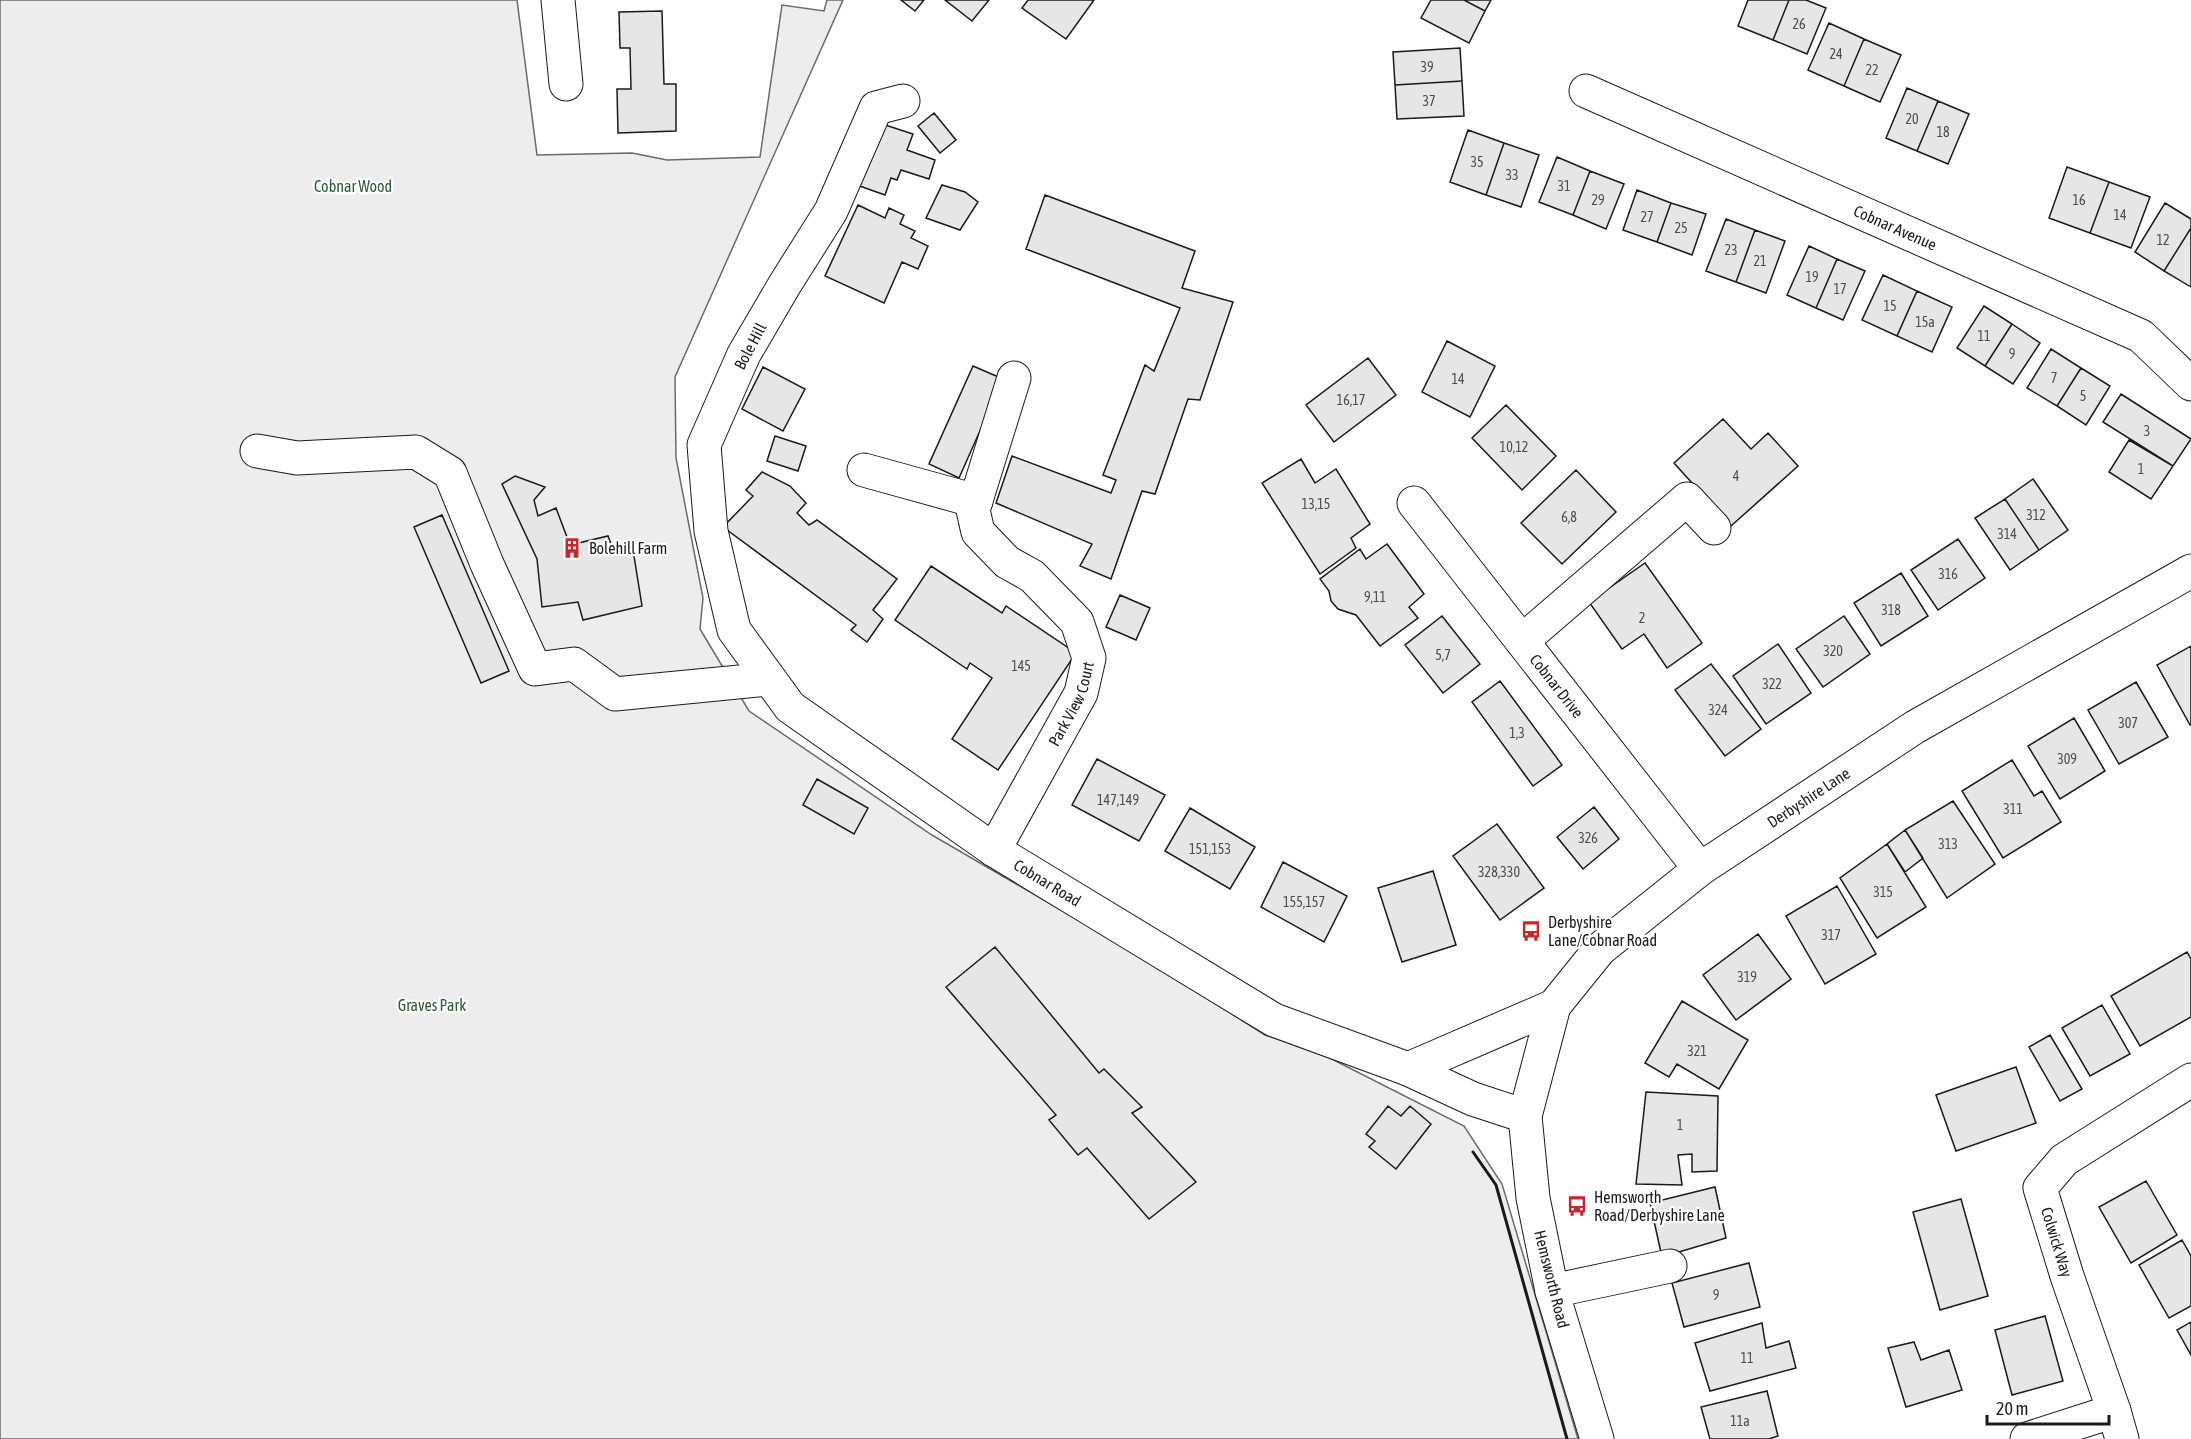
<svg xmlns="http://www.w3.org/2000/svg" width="2191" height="1439" viewBox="0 0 2191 1439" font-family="'Asap Condensed',sans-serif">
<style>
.green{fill:#ededed;stroke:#6a6a6a;stroke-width:1.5}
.building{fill:#e6e6e6;stroke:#1a1a1a;stroke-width:1.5}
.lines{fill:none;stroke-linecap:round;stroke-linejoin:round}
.minor-casing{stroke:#1a1a1a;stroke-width:35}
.minor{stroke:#fff;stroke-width:33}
.wall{stroke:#1a1a1a;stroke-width:3}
.labels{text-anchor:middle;stroke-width:4.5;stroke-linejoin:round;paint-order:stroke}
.number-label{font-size:14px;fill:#4d4d4d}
.park-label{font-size:16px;fill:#2b5a34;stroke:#fff}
.street-label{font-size:16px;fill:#1a1a1a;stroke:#fff}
.poi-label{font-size:16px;fill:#1a1a1a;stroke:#fff;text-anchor:start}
</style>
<rect width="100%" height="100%" fill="#fff"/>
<!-- green -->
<path class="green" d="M 0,0 L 517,0 L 537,155 L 632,153 L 667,160 L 760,157 L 782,5 L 824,11 L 827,0 L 843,0 L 675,377 L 676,458 L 703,598 L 700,629 L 749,711 L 932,835 L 1150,962 L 1265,1035 L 1314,1050 L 1464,1126 L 1502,1184 L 1578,1439 L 0,1439 Z"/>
<!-- building -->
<path class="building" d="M 901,0 L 924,0 L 915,11 Z
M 945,0 L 989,0 L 972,21 Z
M 1028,0 L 1094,0 L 1066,39 L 1022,8 Z
M 1431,0 L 1464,0 L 1485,11 L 1469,43 L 1421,18 Z
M 1464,0 L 1491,0 L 1485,11 Z
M 1748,0 L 1789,0 L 1773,40 L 1738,26 Z
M 1789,0 L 1806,0 L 1826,8 L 1807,54 L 1773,40 Z
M 662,11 L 664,84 L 676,84 L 676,131 L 618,133 L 617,89 L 631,89 L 630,48 L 620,48 L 619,12 Z
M 1829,23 L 1864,39 L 1844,86 L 1808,70 Z
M 1864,39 L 1901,55 L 1880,102 L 1844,86 Z
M 1460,48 L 1462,81 L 1395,85 L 1393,52 Z
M 1462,81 L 1464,116 L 1397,119 L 1395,85 Z
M 1907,88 L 1938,101 L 1917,151 L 1886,138 Z
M 1938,101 L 1969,114 L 1948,164 L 1917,151 Z
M 934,113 L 956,140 L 940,153 L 918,126 Z
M 876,122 L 913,134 L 907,150 L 935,160 L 929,179 L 901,170 L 897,180 L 891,178 L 885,195 L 854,184 Z
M 1468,130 L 1504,143 L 1486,195 L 1450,182 Z
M 1504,143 L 1539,155 L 1521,207 L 1486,195 Z
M 1557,157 L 1590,171 L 1573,215 L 1539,202 Z
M 2067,167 L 2109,182 L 2090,233 L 2049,218 Z
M 1590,171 L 1624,184 L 1606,229 L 1573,215 Z
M 2109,182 L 2150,197 L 2131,248 L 2090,233 Z
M 942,185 L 965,192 L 978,202 L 960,230 L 926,218 Z
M 1637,190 L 1671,203 L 1657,242 L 1623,230 Z
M 1045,195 L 1195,251 L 1182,288 L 1233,302 L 1200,400 L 1188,399 L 1155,494 L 1142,491 L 1111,579 L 1080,566 L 1092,544 L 996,503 L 1012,456 L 1111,493 L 1116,480 L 1103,475 L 1145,365 L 1154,371 L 1180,308 L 1026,249 Z
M 1671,203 L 1706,214 L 1692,255 L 1657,242 Z
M 2165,203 L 2191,219 L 2191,228 L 2164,271 L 2135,252 Z
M 858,205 L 885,218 L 889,208 L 904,215 L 900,224 L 915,231 L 911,238 L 928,246 L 918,269 L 902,262 L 884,303 L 825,276 Z
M 1726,219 L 1755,230 L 1736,282 L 1706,271 Z
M 2191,228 L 2191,287 L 2164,271 Z
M 1755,230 L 1785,241 L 1766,293 L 1736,282 Z
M 1809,246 L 1837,259 L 1816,308 L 1787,295 Z
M 1837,259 L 1865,271 L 1843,320 L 1816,308 Z
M 1883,275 L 1917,291 L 1897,336 L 1862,320 Z
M 1917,291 L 1952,307 L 1932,352 L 1897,336 Z
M 1984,306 L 2012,324 L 1985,366 L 1957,348 Z
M 2012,324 L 2040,343 L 2013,384 L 1985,366 Z
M 1447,341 L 1495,366 L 1470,417 L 1422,392 Z
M 2051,349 L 2081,368 L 2057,406 L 2027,388 Z
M 1368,358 L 1396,395 L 1334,442 L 1306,405 Z
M 973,366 L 1003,379 L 959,478 L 929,464 Z
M 763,367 L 805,389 L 783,431 L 742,409 Z
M 2081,368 L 2110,386 L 2086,425 L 2057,406 Z
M 2121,394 L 2191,439 L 2173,466 L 2103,422 Z
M 1506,405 L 1556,456 L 1522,490 L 1472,438 Z
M 1723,419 L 1751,449 L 1768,433 L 1798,466 L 1731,526 L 1674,463 Z
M 775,436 L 806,446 L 798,471 L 767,461 Z
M 2129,440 L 2173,466 L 2151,499 L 2109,472 Z
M 1301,459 L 1315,483 L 1336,469 L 1370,524 L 1351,538 L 1356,548 L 1320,574 L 1262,483 Z
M 1576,470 L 1616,512 L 1562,564 L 1521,523 Z
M 762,472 L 790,486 L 806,503 L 797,513 L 809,525 L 817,520 L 897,579 L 873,610 L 883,619 L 867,642 L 851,630 L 856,625 L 723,527 L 753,496 L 746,490 Z
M 515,476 L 545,487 L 534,500 L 538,516 L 556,508 L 570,545 L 608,536 L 614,552 L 633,550 L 642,606 L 583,620 L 578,602 L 542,607 L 537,559 L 502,484 Z
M 2033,479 L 2068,530 L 2039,550 L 2005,499 Z
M 2005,499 L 2039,550 L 2010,570 L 1975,518 Z
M 442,515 L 509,671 L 481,683 L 414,527 Z
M 1958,539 L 1985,578 L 1938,610 L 1911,570 Z
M 1387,544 L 1424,594 L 1409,607 L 1418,618 L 1380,646 L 1356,615 L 1338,609 L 1331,601 L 1329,591 L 1320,579 L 1360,549 L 1366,559 Z
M 1645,563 L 1702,643 L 1667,668 L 1644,634 L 1622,649 L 1589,602 Z
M 931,566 L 1002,613 L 1006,606 L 1076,653 L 998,770 L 952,739 L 992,678 L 970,663 L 967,669 L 895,620 Z
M 1901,573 L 1928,616 L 1881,646 L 1854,603 Z
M 1120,595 L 1150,608 L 1136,640 L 1106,627 Z
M 1442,616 L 1480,664 L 1443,693 L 1405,645 Z
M 1844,616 L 1870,654 L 1823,687 L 1796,649 Z
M 1778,644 L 1811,693 L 1766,724 L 1733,676 Z
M 2191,646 L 2191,725 L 2190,725 L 2157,665 Z
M 1711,664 L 1761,729 L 1725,756 L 1675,690 Z
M 1500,681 L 1562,765 L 1533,786 L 1472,702 Z
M 2136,682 L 2168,737 L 2119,764 L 2088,710 Z
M 2074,718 L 2105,771 L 2060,799 L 2028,746 Z
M 1097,759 L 1165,795 L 1139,841 L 1072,805 Z
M 2012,760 L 2034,796 L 2042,791 L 2061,822 L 2003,858 L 1962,791 Z
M 817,779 L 868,808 L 854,834 L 803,805 Z
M 1953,801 L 1995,864 L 1947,898 L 1905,830 Z
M 1594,807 L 1619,839 L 1583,869 L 1557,837 Z
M 1190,808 L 1255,847 L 1230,889 L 1165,851 Z
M 1497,824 L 1544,888 L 1500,920 L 1453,856 Z
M 1905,830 L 1923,858 L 1905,872 L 1887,844 Z
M 1887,844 L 1926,907 L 1877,938 L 1840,878 Z
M 1283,862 L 1347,896 L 1324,942 L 1261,907 Z
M 1433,871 L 1456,945 L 1402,962 L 1378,888 Z
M 1837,886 L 1876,954 L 1825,984 L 1786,916 Z
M 1758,934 L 1791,979 L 1736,1020 L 1703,975 Z
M 995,947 L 1099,1073 L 1104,1069 L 1142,1107 L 1132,1113 L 1196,1182 L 1149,1219 L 1087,1148 L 1078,1155 L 1049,1120 L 1056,1115 L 946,987 Z
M 2187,952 L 2191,959 L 2191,1017 L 2140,1046 L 2111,996 Z
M 1682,1001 L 1748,1040 L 1719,1089 L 1677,1064 L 1669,1077 L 1645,1063 Z
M 2102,1005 L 2130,1054 L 2090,1076 L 2062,1028 Z
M 2050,1035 L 2082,1089 L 2060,1101 L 2029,1047 Z
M 2016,1067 L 2036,1123 L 1956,1151 L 1936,1095 Z
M 1646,1092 L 1718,1096 L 1717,1171 L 1692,1172 L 1692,1154 L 1678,1155 L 1682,1185 L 1636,1184 Z
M 1388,1106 L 1401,1116 L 1410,1106 L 1431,1124 L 1396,1169 L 1369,1147 L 1375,1141 L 1366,1134 Z
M 2146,1181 L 2177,1235 L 2131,1263 L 2099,1207 Z
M 1715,1187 L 1726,1238 L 1662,1257 L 1650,1203 Z
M 1961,1199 L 1988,1296 L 1940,1310 L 1913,1212 Z
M 2182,1240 L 2191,1256 L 2191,1306 L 2169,1318 L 2139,1265 Z
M 1749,1263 L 1760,1307 L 1684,1327 L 1672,1283 Z
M 2045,1316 L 2063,1381 L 2012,1395 L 1995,1330 Z
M 2191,1322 L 2191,1355 L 2177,1330 Z
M 1762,1323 L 1766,1348 L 1789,1341 L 1796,1368 L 1710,1391 L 1695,1343 Z
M 1914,1342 L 1921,1360 L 1949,1350 L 1962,1390 L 1906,1407 L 1888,1348 Z
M 1767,1391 L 1778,1436 L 1769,1439 L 1710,1439 L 1701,1407 Z"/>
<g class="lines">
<!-- minor casing -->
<g class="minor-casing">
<g id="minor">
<path d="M 558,0 L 566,84"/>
<path id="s1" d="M 1586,91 L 2141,336 L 2191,384"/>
<path id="s2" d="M 903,101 L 876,108 L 831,211 L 785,284 L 744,354 L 704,445 L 711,531 L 734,630 L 790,707 L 994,850 L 1274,1020 L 1408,1069 L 1554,1006"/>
<path d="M 257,451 L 297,458 L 416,452 L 450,473 L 487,564 L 535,669 L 574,664 L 615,694 L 769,679"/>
<path d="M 864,470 L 976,501"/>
<path id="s3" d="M 1414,503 L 1700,869"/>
<path d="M 1522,641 L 1687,499 L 1714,528"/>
<path id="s4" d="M 994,850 L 1081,693 L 1089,658 L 1077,622 L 1032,576 L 1007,562 L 978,532 L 973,510 L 1014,378"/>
<path d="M 1408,1069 L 1473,1099 L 1525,1116"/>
<path d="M 1552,1291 L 1670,1266"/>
<path id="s5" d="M 1597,1439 L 1552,1291 L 1533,1198 L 1525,1116 L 1554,1006 L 1600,949 L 1700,869 L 1915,727 L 2191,571"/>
<path d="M 2027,1439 L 2114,1411"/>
<path d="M 2122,1439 L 2114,1411 L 2067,1276 L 2040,1188 L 2064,1160 L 2191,1080"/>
</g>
</g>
<!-- minor -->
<use href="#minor" class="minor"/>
<!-- wall -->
<path class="wall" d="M 1473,1152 L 1496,1185 L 1567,1439"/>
</g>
<!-- icons -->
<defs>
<g id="building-bare" transform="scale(1.62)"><path d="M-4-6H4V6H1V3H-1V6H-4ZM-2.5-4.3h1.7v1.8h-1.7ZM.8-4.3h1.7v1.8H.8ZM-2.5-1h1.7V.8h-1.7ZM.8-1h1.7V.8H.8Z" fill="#c62828" stroke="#fff" stroke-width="2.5" paint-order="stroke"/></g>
<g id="bus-bare" transform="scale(1.62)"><path d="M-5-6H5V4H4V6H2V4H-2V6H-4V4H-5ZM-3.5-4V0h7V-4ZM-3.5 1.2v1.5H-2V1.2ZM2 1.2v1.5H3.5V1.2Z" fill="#c62828" stroke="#fff" stroke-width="2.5" paint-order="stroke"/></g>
</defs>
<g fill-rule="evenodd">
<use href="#building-bare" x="572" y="548"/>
<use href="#bus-bare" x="1531" y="931"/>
<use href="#bus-bare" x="1577" y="1206"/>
</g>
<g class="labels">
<!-- number labels -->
<g class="number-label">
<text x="1799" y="29">26</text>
<text x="1836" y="59">24</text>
<text x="1427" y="72">39</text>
<text x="1872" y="75">22</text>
<text x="1429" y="106">37</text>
<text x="1912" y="124">20</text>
<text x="1943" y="137">18</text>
<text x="1477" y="167">35</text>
<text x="1512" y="180">33</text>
<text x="1564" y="191">31</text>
<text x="1598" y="205">29</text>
<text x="2079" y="205">16</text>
<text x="2120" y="220">14</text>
<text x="1647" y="222">27</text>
<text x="1681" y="233">25</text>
<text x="2163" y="245">12</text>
<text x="1731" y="255">23</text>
<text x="1760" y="266">21</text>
<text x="1812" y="282">19</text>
<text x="1840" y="294">17</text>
<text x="1890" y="311">15</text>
<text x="1925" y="327">15a</text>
<text x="1984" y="341">11</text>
<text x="2012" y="359">9</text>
<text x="2054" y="383">7</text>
<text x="1458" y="384">14</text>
<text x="2083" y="401">5</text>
<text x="1351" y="405">16,17</text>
<text x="2147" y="436">3</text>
<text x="1514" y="452">10,12</text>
<text x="2141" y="474">1</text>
<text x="1736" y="481">4</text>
<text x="1316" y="509">13,15</text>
<text x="2036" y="520">312</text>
<text x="1569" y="522">6,8</text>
<text x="2007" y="539">314</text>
<text x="1948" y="579">316</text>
<text x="1375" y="602">9,11</text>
<text x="1891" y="615">318</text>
<text x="1642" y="623">2</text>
<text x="1833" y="656">320</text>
<text x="1443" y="660">5,7</text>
<text x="1021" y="671">145</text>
<text x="1772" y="689">322</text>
<text x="1718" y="715">324</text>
<text x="2128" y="728">307</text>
<text x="1517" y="738">1,3</text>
<text x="2067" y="764">309</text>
<text x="1118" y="805">147,149</text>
<text x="2013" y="814">311</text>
<text x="1588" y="843">326</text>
<text x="1948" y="849">313</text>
<text x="1210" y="854">151,153</text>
<text x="1499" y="877">328,330</text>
<text x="1883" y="897">315</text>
<text x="1304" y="907">155,157</text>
<text x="1831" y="940">317</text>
<text x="1747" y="982">319</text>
<text x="1697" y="1056">321</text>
<text x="1680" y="1130">1</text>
<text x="1716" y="1300">9</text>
<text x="1747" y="1363">11</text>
<text x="1740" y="1426">11a</text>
</g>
<!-- park labels -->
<g class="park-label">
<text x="353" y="192">Cobnar Wood</text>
<text x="432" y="1011">Graves Park</text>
</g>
<!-- street labels -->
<g class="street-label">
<text dy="6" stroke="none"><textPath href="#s1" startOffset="338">Cobnar Avenue</textPath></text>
<text transform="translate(750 346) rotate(-62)" y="6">Bole Hill</text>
<text dy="6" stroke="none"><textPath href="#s3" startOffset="232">Cobnar Drive</textPath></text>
<text dy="6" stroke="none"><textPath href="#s4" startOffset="166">Park View Court</textPath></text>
<text dy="6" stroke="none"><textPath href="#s5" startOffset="777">Derbyshire Lane</textPath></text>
<text dy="6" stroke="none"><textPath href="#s2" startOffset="1002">Cobnar Road</textPath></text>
<text transform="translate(2057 1242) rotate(73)" y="6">Colwick Way</text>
<text transform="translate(1552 1279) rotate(76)" y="6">Hemsworth Road</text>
</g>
<!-- poi labels -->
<g class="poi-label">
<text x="589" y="554">Bolehill Farm</text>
<text x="1548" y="928">Derbyshire<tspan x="1548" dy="18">Lane/Cobnar Road</tspan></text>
<text x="1594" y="1203">Hemsworth<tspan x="1594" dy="18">Road/Derbyshire Lane</tspan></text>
</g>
</g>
<!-- scale -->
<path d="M1987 1415v9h122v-9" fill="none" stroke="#1a1a1a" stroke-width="3"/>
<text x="1996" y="1415" font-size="18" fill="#1a1a1a" stroke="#ffffff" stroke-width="4.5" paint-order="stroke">20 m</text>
</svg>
